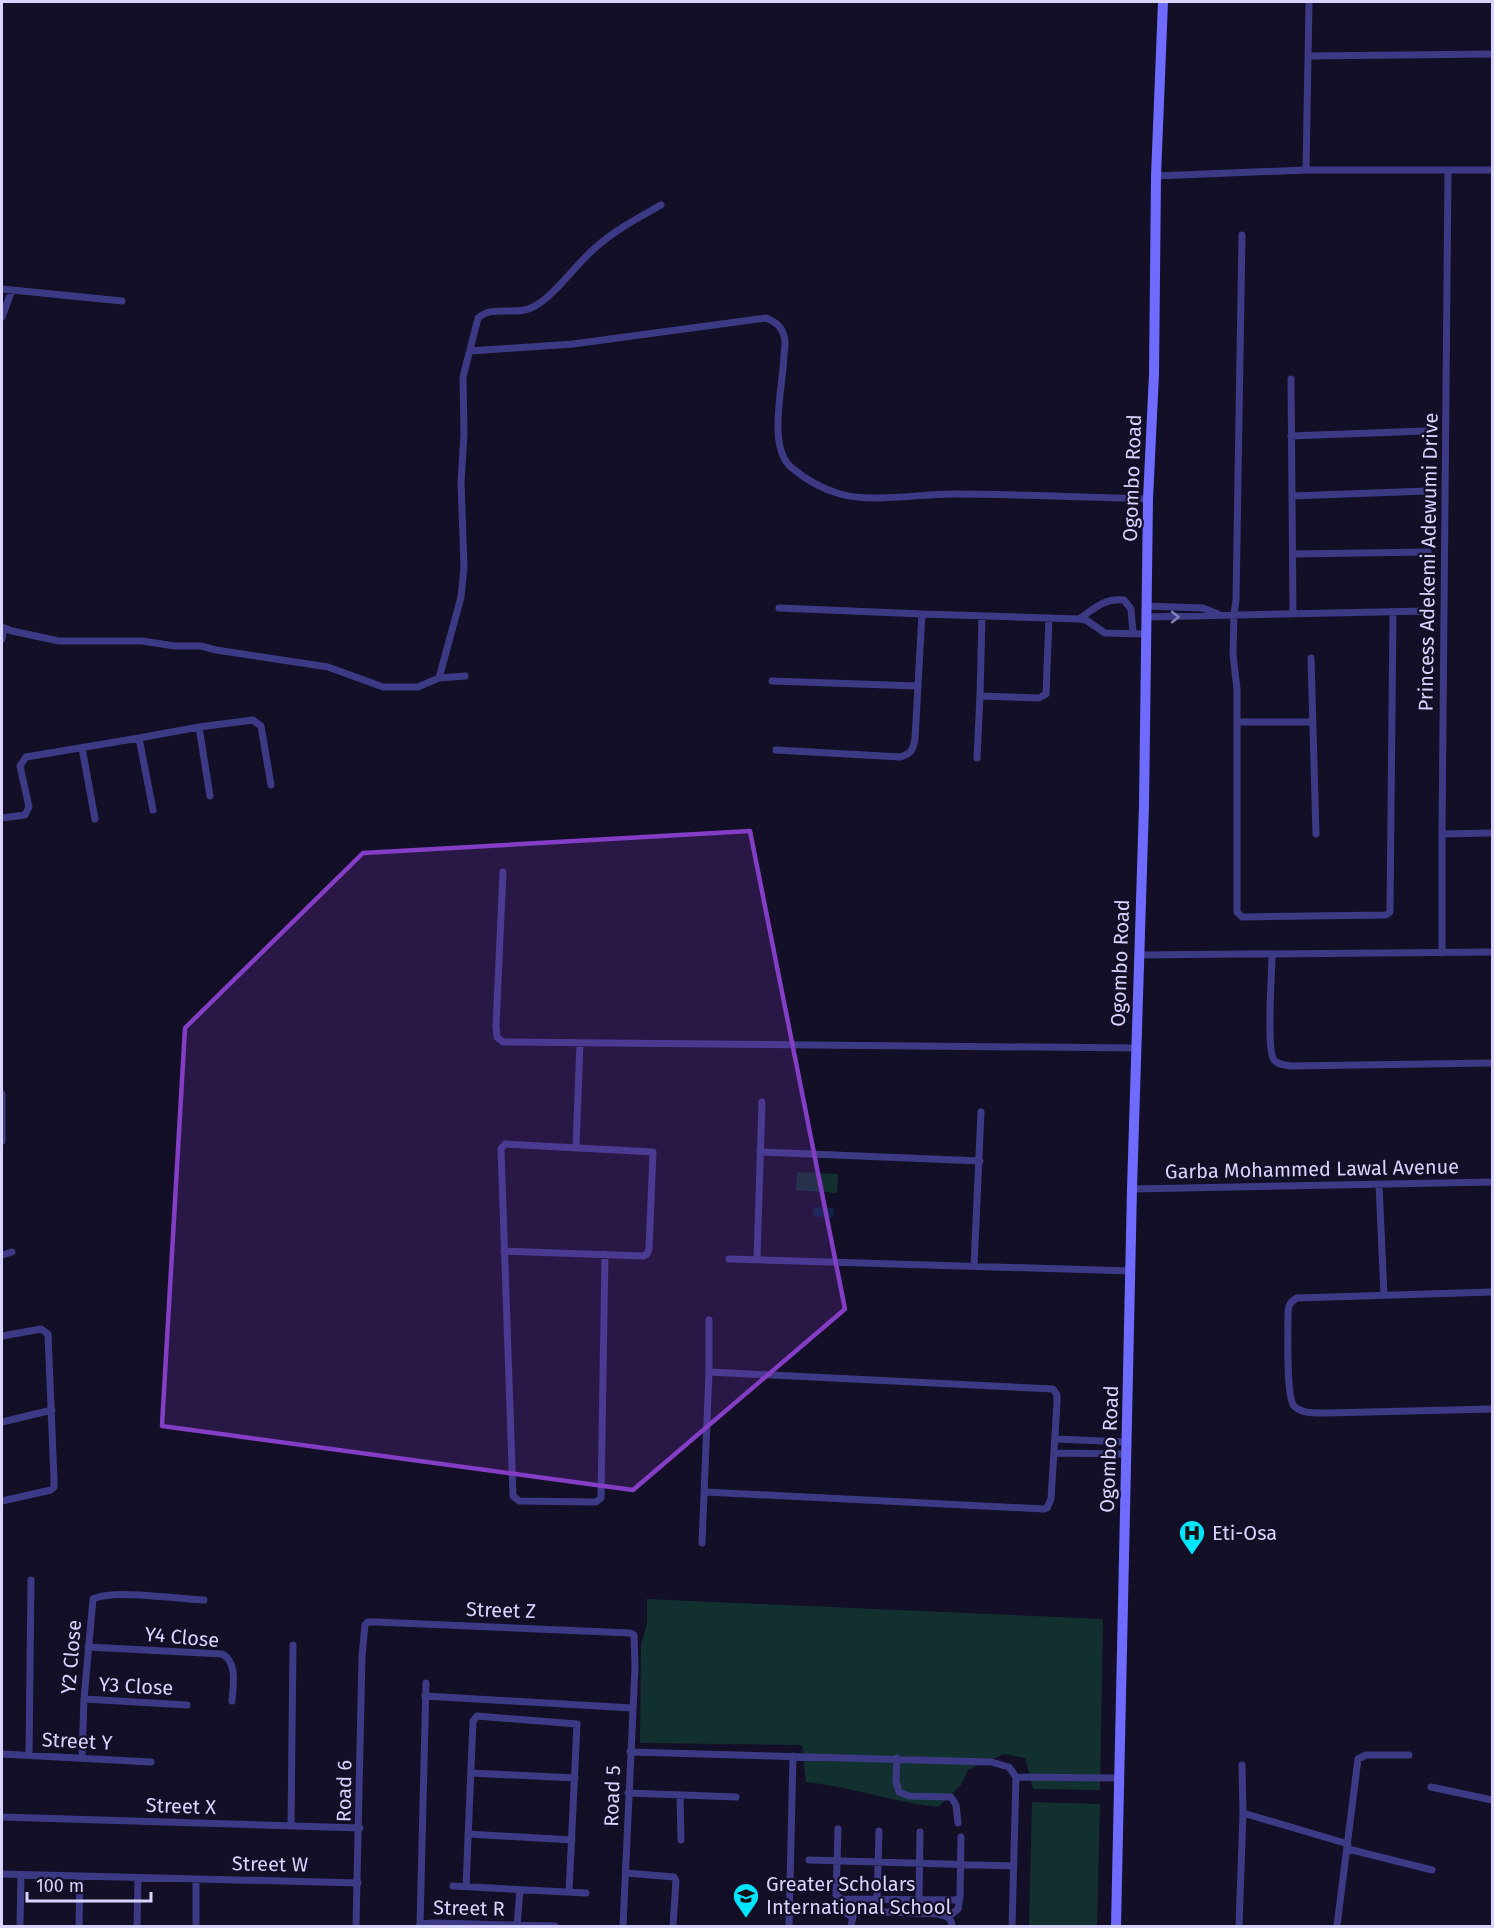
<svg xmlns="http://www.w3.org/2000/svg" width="1494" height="1928" viewBox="0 0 1494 1928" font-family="'Fira Sans',sans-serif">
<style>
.green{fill:#12302f}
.water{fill:#0c2248}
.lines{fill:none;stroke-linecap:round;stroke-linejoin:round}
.street{stroke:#3d3a85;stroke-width:7}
.secondary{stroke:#6f6bff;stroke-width:10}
.oneway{stroke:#837fbc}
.marked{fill:#843dc5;fill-opacity:0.2;stroke:#843dc5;stroke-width:4.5;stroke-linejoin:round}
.labels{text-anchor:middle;stroke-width:4.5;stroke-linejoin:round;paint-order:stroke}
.street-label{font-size:20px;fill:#d9d4ff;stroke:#130f26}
.poi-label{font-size:20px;fill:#d9d4ff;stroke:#130f26;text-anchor:start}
</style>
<rect width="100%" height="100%" fill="#130f26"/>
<!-- green -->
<path class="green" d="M 797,1172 L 838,1174 L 837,1193 L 796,1190 Z
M 647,1599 L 1103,1619 L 1100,1790 L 1033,1789 L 1025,1758 L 1004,1754 L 968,1770 L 961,1785 L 938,1807 C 893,1802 851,1787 806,1782 L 802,1745 L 640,1743 L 641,1645 L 647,1623 Z
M 1032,1802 L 1100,1804 L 1097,1926 L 1029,1926 Z"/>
<!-- water -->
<path class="water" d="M 814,1207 L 834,1208 L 833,1218 L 813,1216 Z"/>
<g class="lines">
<!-- street -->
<path class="street" d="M 1308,56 L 1492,54
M 1306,170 L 1309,2
M 1156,176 L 1306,170 L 1492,170
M 1242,235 L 1236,600 L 1234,614 L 1233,654 L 1237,689 L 1237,912 L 1242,917 L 1386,915 L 1390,912 L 1393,612
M 2,289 L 122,301
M 2,317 L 12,290
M 470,351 L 573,344 L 766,318 C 774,321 782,327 784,336 C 786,341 785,348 784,354 C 784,383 766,447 792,468 C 805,479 823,489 840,494 C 870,503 920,494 953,494 C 1018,494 1083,497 1148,499
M 1291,379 L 1293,614
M 1291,436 L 1425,431
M 1292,496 L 1427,491
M 1293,554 L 1428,552
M 1147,606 L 1203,608 L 1218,614
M 779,608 L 922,614
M 982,616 L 980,696 L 1039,698 L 1046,694 L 1049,618
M 1146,617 L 1427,611
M 1079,619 C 1095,608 1104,598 1124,600 L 1131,609 L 1133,634
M 2,627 L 12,631 L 59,641 L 142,641 L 175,646 L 201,646 L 216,650 L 328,667 L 383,687 L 418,687 L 439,678 L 465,676
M 2,639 L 4,628
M 1311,658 L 1316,834
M 439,678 L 461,597 L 464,567 L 461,482 L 464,433 L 463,377 L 478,318 C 493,304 517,317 535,306 C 558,292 574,266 595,248 C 615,230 638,218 661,205
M 772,681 L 917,686
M 1238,722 L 1312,722
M 199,727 L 253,720 L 261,726 L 271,785
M 139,738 L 199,727 L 210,796
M 82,748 L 95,819
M 776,750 L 900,757 C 911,754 913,750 915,739 L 922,614 L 1079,619 L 1086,620 L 1105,633 L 1145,634
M 977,758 L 980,696
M 2,818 L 25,815 L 29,807 L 20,766 L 26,757 L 139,738 L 153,810
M 1442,834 L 1492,833
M 503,872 L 496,1026 L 497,1037 L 503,1042 L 1136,1048
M 1442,953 L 1442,834 L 1448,171
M 1138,955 L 1492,952
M 1272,955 C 1272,972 1266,1050 1274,1060 C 1278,1065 1285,1065 1291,1066 L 1492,1063
M 2,1141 L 2,1094
M 576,1147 L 580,1043
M 760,1152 L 980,1161
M 1379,1185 L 1384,1295
M 1132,1189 L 1492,1182
M 504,1251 L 643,1256 L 647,1254 L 649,1249 L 653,1152 L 505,1144 L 501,1149 L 513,1496 L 519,1501 L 596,1502 L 601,1498 L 605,1254
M 2,1255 L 12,1252
M 729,1259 L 1131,1271
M 757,1259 L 762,1102
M 974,1266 L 981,1112
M 1492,1292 L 1297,1298 C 1289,1302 1288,1307 1288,1316 C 1288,1332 1286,1397 1294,1406 C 1302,1414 1316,1413 1327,1413 L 1492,1409
M 2,1336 L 41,1329 L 48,1334 L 54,1479 L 54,1487 L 51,1490 L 2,1501
M 2,1422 L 52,1410
M 1055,1439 L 1127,1442
M 1054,1453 L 1127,1454
M 705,1492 L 1044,1509 L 1047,1508 L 1051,1499 L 1057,1403 L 1057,1395 L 1053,1389 L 709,1372
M 702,1543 L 709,1372 L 709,1320
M 88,1647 L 222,1654 C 238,1662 233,1686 232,1701
M 425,1696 L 632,1708
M 84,1699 L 187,1705
M 630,1752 L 991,1762 L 1009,1767 L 1016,1777 L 1012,1926
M 2,1754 L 151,1762
M 29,1755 L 31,1580
M 82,1757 L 84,1699 L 93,1599 C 114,1589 178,1599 204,1600
M 897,1758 L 896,1781 L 899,1792 L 909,1796 L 951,1797 L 956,1805 L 958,1823
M 471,1773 L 575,1778
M 1016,1777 L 1119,1778
M 1431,1787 L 1492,1800
M 628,1793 L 736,1797
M 680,1795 L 681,1840
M 1243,1813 L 1348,1844
M 2,1817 L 360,1828
M 291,1826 L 293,1645
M 838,1829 L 836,1895 L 841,1899 L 956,1900 L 960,1897 L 961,1837
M 468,1834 L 572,1840
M 1348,1849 L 1432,1870
M 809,1860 L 1014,1866
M 626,1873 L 674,1877 L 676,1881 L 673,1926
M 2,1874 L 358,1883
M 453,1886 L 586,1893
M 466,1886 L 473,1721 L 477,1716 L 577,1724 L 569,1892
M 841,1899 L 840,1909 L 852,1917
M 877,1899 L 879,1831
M 919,1900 L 920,1832
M 948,1917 L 958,1909 L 960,1897
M 420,1925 L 426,1683
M 20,1926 L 21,1875
M 79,1926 L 80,1877
M 137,1926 L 138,1878
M 196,1926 L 196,1879
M 356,1926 L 362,1656 L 365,1625 L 368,1622 L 376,1622 L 630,1633 L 634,1635 L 635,1667 L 623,1926
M 419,1926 L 421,1924 L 433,1923 L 555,1926
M 517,1926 L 520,1890
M 789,1926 L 793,1756
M 851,1926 L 854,1912 L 860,1911 L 938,1914 C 947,1916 951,1917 952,1926
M 1239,1926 L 1243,1813 L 1242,1765
M 1337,1926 L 1358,1759 L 1366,1755 L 1409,1755"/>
<!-- secondary -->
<path class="secondary" d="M 1116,1926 L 1132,1189 L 1144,805 L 1148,499 L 1154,374 L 1156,176 L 1163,2"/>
</g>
<!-- one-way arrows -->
<defs><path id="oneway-chevron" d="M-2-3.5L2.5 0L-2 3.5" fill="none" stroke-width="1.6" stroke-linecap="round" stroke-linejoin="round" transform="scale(1.5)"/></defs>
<use class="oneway" href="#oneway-chevron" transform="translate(1175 617)"/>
<!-- marked area -->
<path class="marked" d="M 750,831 L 845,1309 L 633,1490 L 162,1426 L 185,1028 L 363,853 Z"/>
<!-- icons -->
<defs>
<g id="hospital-pin" transform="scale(1.35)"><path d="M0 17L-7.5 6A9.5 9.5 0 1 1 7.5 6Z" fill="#00e5ff" stroke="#130f26"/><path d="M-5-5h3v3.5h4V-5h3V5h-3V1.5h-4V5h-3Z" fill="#111"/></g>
<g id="school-pin" transform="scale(1.35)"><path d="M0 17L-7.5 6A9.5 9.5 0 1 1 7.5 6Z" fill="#00e5ff" stroke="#130f26"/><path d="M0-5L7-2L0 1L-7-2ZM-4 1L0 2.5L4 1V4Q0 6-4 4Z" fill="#111"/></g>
</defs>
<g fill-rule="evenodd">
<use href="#hospital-pin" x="1192" y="1533"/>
<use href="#school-pin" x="746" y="1896"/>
</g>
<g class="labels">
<!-- street labels -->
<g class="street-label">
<text transform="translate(1132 478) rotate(-88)" y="7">Ogombo Road</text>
<text transform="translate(1428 562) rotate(-89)" y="7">Princess Adekemi Adewumi Drive</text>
<text transform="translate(1120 963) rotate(-88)" y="7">Ogombo Road</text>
<text transform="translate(1312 1169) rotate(-1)" y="7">Garba Mohammed Lawal Avenue</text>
<text transform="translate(1109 1449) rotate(-88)" y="7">Ogombo Road</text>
<text transform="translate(501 1610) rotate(2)" y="7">Street Z</text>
<text transform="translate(182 1637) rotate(5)" y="7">Y4 Close</text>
<text transform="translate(71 1657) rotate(-85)" y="7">Y2 Close</text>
<text transform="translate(136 1686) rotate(3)" y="7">Y3 Close</text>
<text transform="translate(77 1741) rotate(3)" y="7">Street Y</text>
<text transform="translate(344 1791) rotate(-89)" y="7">Road 6</text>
<text transform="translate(612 1796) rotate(-88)" y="7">Road 5</text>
<text transform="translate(181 1806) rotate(2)" y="7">Street X</text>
<text transform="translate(270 1864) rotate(1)" y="7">Street W</text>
<text transform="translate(469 1908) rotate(1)" y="7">Street R</text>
</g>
<!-- poi labels -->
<g class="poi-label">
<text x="1212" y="1540">Eti-Osa</text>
<text x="766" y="1891">Greater Scholars<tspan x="766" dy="23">International School</tspan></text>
</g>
</g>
<!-- border -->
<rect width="1494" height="1928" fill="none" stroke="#d9d4ff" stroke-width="6"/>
<!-- scale -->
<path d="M27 1892v9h124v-9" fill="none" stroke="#d9d4ff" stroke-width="3"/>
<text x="36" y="1892" font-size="18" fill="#d9d4ff" stroke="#130f26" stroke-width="4.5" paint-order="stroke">100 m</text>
</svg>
